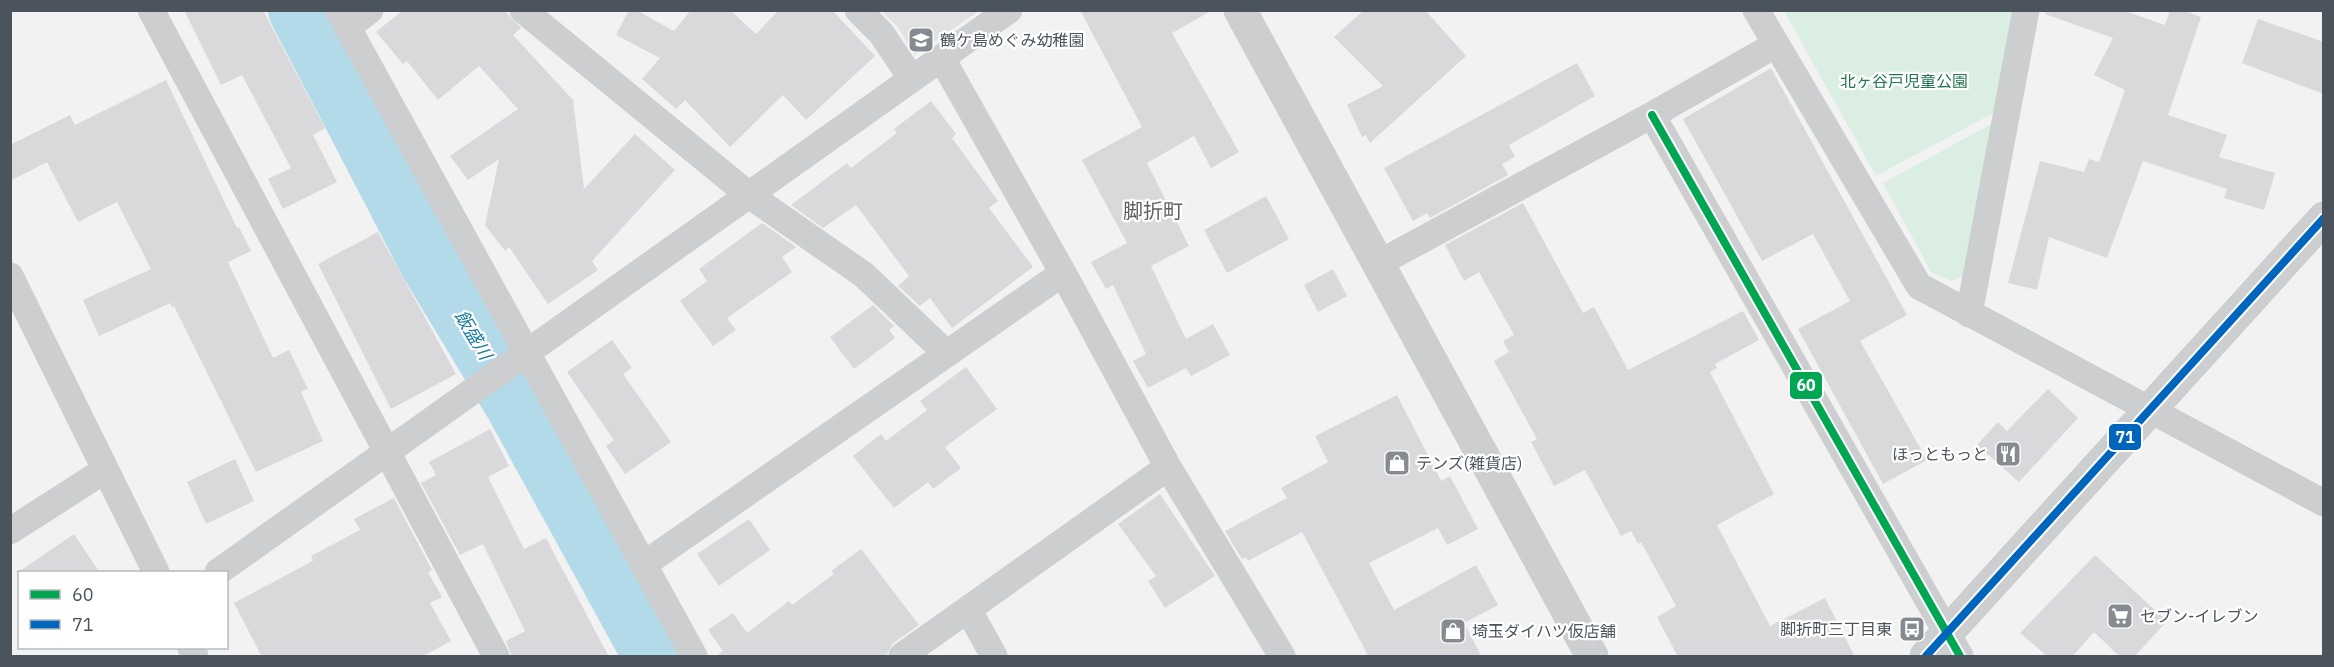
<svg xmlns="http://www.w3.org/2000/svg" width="2334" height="667" viewBox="0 0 2334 667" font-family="'IBM Plex Sans','Noto Sans JP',sans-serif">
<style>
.education{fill:#e1e1e2}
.green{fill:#daeee3}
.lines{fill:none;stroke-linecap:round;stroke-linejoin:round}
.river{stroke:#b3dae8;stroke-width:60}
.building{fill:#d9d9db}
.minor{stroke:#ccced0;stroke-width:27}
.tertiary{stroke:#ccced0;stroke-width:33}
.bus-1-casing{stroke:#fff;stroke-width:12}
.bus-2-casing{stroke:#fff;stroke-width:12}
.bus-1{stroke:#00a651;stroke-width:8}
.bus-2{stroke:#0065bd;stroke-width:8}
.labels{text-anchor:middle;stroke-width:4.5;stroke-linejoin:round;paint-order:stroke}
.poi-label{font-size:16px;fill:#4b545d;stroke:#fff;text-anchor:start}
.park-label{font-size:16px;fill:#237750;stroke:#fff}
.water-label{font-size:18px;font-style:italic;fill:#1d7e9e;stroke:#fff}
.quarter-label{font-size:20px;fill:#5f6165;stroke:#fff}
.line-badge{stroke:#fff;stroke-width:2}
.badge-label{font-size:16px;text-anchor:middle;font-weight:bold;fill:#fff}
</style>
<rect width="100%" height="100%" fill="#f3f2f2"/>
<!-- education -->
<path class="education" d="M 881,11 L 979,11 L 915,55 L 897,26 Z"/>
<!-- green -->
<path class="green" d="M 1784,11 L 2012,11 L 1997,111 L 1876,176 Z
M 1997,121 L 1965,275 L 1952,281 L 1931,272 L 1883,183 Z"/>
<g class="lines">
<!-- river -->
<path class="river" d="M 298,10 L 429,262 L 514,403 L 653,656"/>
</g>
<!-- building -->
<path class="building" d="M 184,10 L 263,10 L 325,128 L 313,135 L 337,182 L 283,209 L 268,179 L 291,168 L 242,75 L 221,85 Z
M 403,10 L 504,10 L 521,28 L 513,35 L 573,100 L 584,189 L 635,134 L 675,170 L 592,261 L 598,270 L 548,304 L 509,247 L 505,251 L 485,225 L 499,159 L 468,180 L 450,156 L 518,109 L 479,66 L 438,100 L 407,61 L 403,64 L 376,32 Z
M 629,10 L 636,10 L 674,31 L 691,10 L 730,10 L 756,34 L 779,10 L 832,10 L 875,56 L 806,120 L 783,95 L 730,147 L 685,100 L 676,109 L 642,79 L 660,58 L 616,35 Z
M 1080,10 L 1213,10 L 1172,33 L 1239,152 L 1211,168 L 1194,136 L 1147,163 L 1189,246 L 1151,266 L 1186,339 L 1213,324 L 1230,355 L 1191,376 L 1186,368 L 1148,388 L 1133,361 L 1146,354 L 1113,285 L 1106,289 L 1091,262 L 1127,243 L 1082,160 L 1142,127 Z
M 1364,10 L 1425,10 L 1466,56 L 1370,143 L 1366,135 L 1362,137 L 1347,105 L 1383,86 L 1334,37 Z
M 2046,10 L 2122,10 L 2165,25 L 2170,10 L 2182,10 L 2201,17 L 2168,115 L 2227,135 L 2219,157 L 2275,173 L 2264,210 L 2224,198 L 2227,189 L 2143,161 L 2107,258 L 2049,237 L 2037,290 L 2008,283 L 2040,161 L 2084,172 L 2089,159 L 2099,162 L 2125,90 L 2094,75 L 2113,38 L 2045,14 Z
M 2258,19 L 2324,42 L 2324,94 L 2242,63 Z
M 1577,63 L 1595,96 L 1509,145 L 1515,157 L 1502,164 L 1508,175 L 1430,218 L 1427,213 L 1413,221 L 1384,168 Z
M 1771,68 L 1907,315 L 1860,341 L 1927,460 L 1883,484 L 1798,329 L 1850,301 L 1813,234 L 1762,261 L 1683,119 Z
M 166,80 L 237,228 L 239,227 L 251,251 L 228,262 L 273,358 L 289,350 L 308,389 L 301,392 L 323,441 L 256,472 L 174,306 L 172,307 L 170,303 L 99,336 L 83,300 L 151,269 L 117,202 L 78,222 L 47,162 L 10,181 L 10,145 L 70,115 L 75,125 Z
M 931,101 L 956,134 L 952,138 L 998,201 L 989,208 L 1033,267 L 952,328 L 930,298 L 920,306 L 898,286 L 909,276 L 856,205 L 823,228 L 791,205 L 847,163 L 851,168 L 897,133 L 894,129 Z
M 1266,196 L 1289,239 L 1227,273 L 1204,230 Z
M 1523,203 L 1583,313 L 1594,307 L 1628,370 L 1743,311 L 1759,340 L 1715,364 L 1717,368 L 1710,372 L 1774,494 L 1717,525 L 1770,626 L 1825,598 L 1855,657 L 1678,657 L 1657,617 L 1676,606 L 1641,542 L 1638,544 L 1631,531 L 1621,536 L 1585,470 L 1554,486 L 1531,442 L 1537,439 L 1494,361 L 1509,352 L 1503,341 L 1514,335 L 1479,272 L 1464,281 L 1445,245 Z
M 762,223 L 796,247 L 782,257 L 792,272 L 727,318 L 736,330 L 713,346 L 680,301 L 707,281 L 699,269 Z
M 378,232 L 456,374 L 391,409 L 318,264 Z
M 1333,269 L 1347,296 L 1318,312 L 1304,285 Z
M 873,305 L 894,326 L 889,330 L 895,338 L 854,369 L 830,337 Z
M 612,340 L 632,368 L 623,374 L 671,442 L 625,474 L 606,446 L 614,440 L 567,372 Z
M 966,367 L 997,409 L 945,447 L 961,468 L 933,489 L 928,482 L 894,508 L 853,456 L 881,434 L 886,441 L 927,410 L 920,401 Z
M 2048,389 L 2078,418 L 2019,482 L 1977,445 L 1998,422 L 2007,431 Z
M 1397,395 L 1441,481 L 1450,476 L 1478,529 L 1447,545 L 1438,528 L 1369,563 L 1394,610 L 1476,565 L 1498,605 L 1464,623 L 1482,657 L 1369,657 L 1302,532 L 1248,561 L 1246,557 L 1242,559 L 1225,531 L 1287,498 L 1281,488 L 1328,462 L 1315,436 Z
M 490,429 L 509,466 L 488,477 L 524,549 L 546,538 L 609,657 L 512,657 L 506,641 L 525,631 L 483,544 L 460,555 L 421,483 L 436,475 L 429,462 Z
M 235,459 L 254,501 L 206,524 L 187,482 Z
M 1160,494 L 1215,576 L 1165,608 L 1148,581 L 1156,576 L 1118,524 Z
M 394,498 L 432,570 L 428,572 L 442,597 L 430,603 L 451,641 L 421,657 L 262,657 L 234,603 L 313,561 L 311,556 L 360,530 L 354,519 Z
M 749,519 L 770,550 L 719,586 L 697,554 Z
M 74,534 L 100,573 L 17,573 Z
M 861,549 L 919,625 L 892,644 L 886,657 L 715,657 L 723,651 L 708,630 L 733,613 L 747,633 L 789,601 L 792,605 L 834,574 L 831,571 Z
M 2095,555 L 2167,621 L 2134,657 L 2120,657 L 2094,632 L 2072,657 L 2048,657 L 2020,633 Z"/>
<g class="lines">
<!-- minor -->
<path class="minor" d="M 151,10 L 496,656
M 338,10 L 694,656
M 523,10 L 749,195 L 864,275 L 947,354
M 858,10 L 881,33 L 912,79
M 1756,10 L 1919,286 L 2324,503
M 347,28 L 370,10
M 942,59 L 1063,273 L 1168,467 L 1282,656
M 1652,115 L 1960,656
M 1379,263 L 1652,115 L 1775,45
M 10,276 L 156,572
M 1969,314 L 2026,10
M 10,531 L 105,470
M 643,565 L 1063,273
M 218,572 L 1009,10
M 968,609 L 994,656
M 191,648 L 195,656
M 902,656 L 1168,467"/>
<!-- tertiary -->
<path class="tertiary" d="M 1240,10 L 1592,656
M 1926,656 L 2324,218"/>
<!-- bus-1 casing -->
<g class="bus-1-casing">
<path id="bus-1" d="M 1652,115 L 1960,656"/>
</g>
<!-- bus-2 casing -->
<g class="bus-2-casing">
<path id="bus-2" d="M 1926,656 L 2324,218"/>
</g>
<!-- bus-1 -->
<use href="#bus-1" class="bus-1"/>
<!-- bus-2 -->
<use href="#bus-2" class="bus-2"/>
</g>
<!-- icons -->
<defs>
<g id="school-square" transform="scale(1.35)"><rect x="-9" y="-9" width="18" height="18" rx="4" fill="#868b91" stroke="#fff"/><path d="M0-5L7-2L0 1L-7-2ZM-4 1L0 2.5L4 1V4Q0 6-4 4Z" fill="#fff"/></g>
<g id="restaurant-square" transform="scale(1.35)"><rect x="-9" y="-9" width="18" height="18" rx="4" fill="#868b91" stroke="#fff"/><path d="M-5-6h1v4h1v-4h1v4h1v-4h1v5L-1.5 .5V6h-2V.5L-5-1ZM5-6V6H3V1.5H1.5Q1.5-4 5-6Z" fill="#fff"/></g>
<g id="shop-square" transform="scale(1.35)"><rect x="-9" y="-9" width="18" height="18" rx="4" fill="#868b91" stroke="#fff"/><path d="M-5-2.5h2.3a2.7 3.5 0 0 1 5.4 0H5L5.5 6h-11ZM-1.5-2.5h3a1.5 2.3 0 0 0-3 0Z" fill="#fff"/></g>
<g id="supermarket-square" transform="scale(1.35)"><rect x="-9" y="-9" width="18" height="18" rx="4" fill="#868b91" stroke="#fff"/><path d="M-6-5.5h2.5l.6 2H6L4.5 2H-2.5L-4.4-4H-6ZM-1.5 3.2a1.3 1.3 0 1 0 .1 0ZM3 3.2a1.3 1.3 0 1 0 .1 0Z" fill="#fff"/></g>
<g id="bus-square" transform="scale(1.35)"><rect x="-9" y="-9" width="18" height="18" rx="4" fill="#868b91" stroke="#fff"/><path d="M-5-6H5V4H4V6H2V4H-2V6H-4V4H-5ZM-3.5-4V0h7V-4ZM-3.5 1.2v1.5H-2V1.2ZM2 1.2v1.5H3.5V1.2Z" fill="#fff"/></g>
</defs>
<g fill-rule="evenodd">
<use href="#school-square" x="921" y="40"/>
<use href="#restaurant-square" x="2008" y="454"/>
<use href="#shop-square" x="1397" y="463"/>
<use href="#supermarket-square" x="2120" y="616"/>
<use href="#bus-square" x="1912" y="629"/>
<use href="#shop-square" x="1453" y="631"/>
</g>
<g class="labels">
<!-- poi labels -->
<g class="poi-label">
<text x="940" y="46">鶴ケ島めぐみ幼稚園</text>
<text x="1988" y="460" text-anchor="end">ほっともっと</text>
<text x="1416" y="469">テンズ(雑貨店)</text>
<text x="2140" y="622">セブン-イレブン</text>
<text x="1892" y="635" text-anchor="end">脚折町三丁目東</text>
<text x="1472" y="637">埼玉ダイハツ仮店舗</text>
</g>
<!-- park labels -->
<g class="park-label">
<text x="1904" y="87">北ヶ谷戸児童公園</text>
</g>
<!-- water labels -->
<g class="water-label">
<text transform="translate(473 335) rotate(59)" y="6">飯盛川</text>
</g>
<!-- quarter labels -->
<g class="quarter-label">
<text x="1153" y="218">脚折町</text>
</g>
</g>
<g class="line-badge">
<rect x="1789" y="371" width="34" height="29" rx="6" fill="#00a651"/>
<rect x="2108" y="423" width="34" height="28" rx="6" fill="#0065bd"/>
</g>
<g class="badge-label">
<text x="1806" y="391">60</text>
<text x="2125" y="443">71</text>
</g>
<!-- border -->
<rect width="2334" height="667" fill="none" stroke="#4b545d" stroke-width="24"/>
<!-- legend -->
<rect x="18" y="571" width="210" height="78" fill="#ffffff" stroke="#b7bbbe" stroke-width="1.5"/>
<rect x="30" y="590" width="30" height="9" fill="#00a651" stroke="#b7bbbe" stroke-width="1.5"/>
<text x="72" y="601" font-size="18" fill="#4b545d">60</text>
<rect x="30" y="620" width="30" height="9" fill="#0065bd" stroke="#b7bbbe" stroke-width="1.5"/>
<text x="72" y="631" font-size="18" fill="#4b545d">71</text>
</svg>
